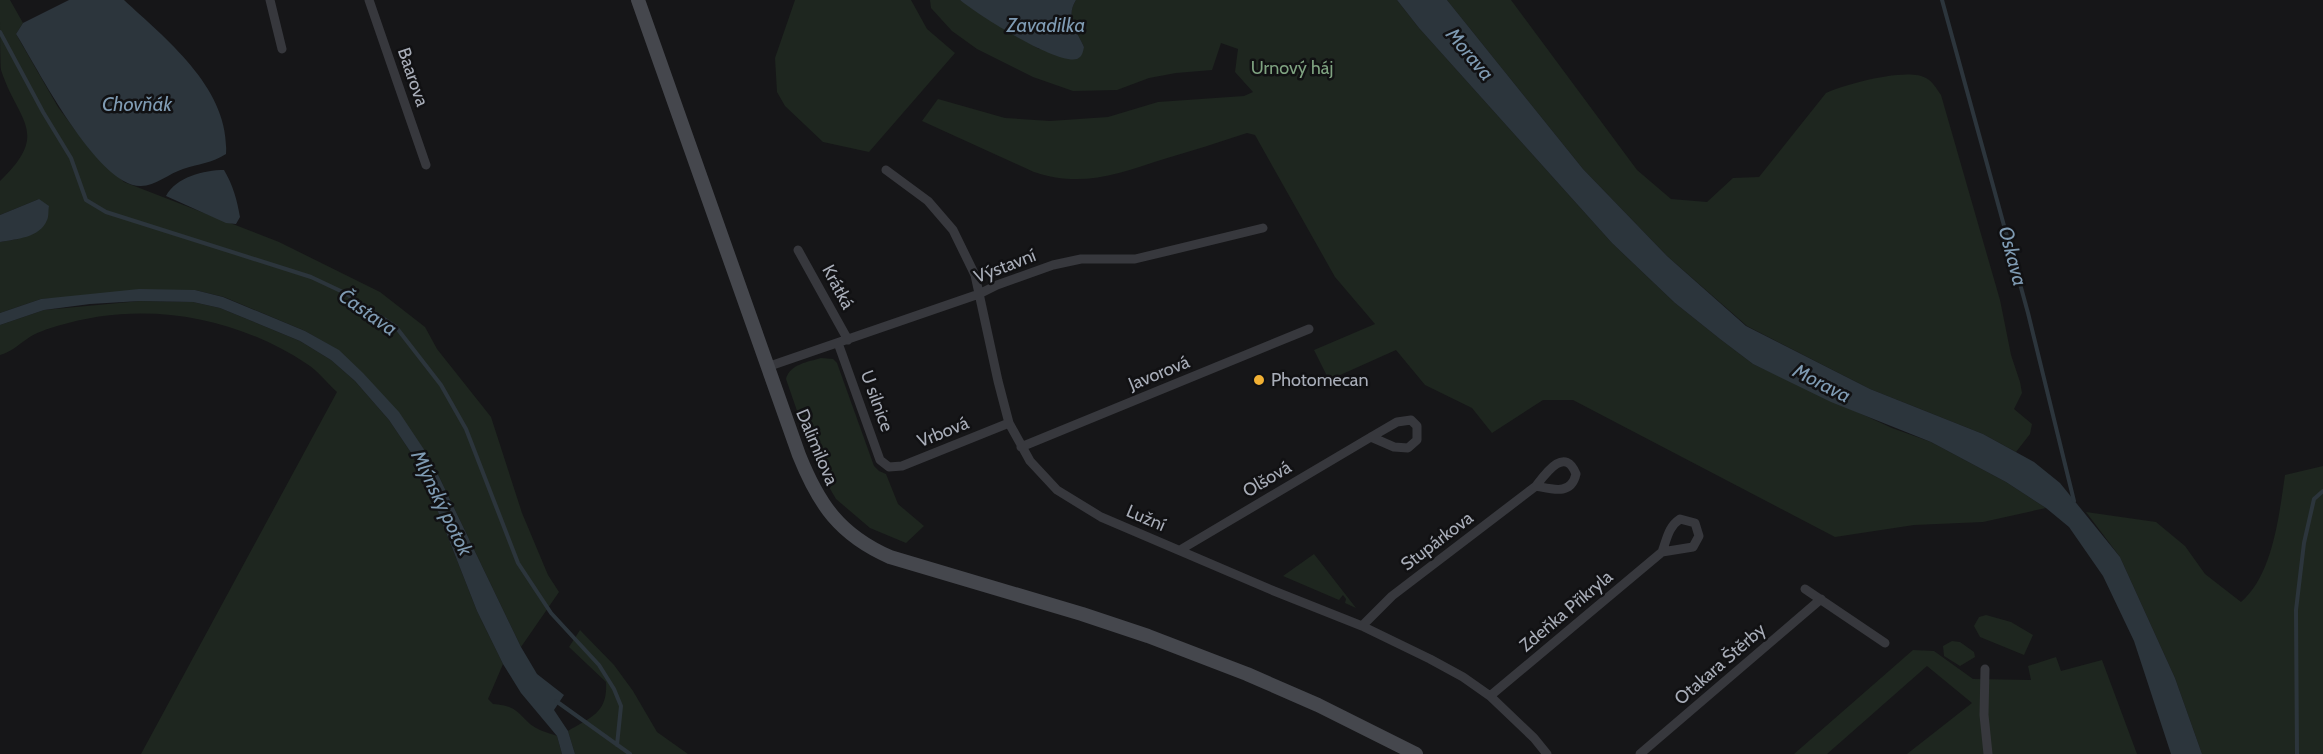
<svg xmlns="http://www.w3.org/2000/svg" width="2323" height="754" viewBox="0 0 2323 754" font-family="Cabin,sans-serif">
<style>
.green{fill:#1e261f}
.water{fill:#2c353c}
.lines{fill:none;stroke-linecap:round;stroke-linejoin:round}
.stream{stroke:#2c353c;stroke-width:4}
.minor{stroke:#37383d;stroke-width:9}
.secondary{stroke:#45474d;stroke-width:14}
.poi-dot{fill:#f2b134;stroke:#111113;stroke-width:2}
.labels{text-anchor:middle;stroke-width:5;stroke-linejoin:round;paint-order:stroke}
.park-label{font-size:18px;fill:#7fa381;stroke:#111113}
.street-label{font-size:18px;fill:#a8adb8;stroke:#111113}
.poi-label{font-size:18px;fill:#a8adb8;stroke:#111113;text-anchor:start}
.water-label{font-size:20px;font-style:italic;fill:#7f9bb3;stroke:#111113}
</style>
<rect width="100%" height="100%" fill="#161618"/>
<!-- green -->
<path class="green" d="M 0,0 L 10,0 L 23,23 L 16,34 L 58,107 L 91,151 L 124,182 L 279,242 L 380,292 L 425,327 L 437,349 L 491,417 L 522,513 L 548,575 L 559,592 L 521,647 L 431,460 L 338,350 L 305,331 L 224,297 L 195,290 L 41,299 L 0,313 L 0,242 L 18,239 L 39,199 L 0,215 L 0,181 C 51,132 18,122 1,70 C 0,55 0,17 0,0 Z
M 795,0 L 911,0 L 927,29 L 955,53 L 869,152 L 823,142 L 785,106 L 777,92 L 775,58 Z
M 930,0 L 960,0 L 1039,49 L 1084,47 C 1077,31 1065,17 1076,0 L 1397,0 L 1419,28 L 1612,243 L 1675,303 L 1720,339 L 1753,364 L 1892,428 L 1931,442 L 2006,482 L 2046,508 L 1983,522 L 1914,525 L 1835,537 L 1573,400 L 1543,400 L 1492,433 L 1472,408 L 1425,385 L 1396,350 L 1329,380 L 1314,350 L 1375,324 L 1335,277 L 1255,135 L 1247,133 C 1219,142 1192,151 1164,159 C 1117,174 1082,188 1034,172 L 922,121 L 938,99 L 1005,118 L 1050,121 L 1108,117 L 1158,102 L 1244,96 L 1253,92 L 1235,72 L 1238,49 L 1221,43 L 1212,70 L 1176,73 L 1149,78 L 1117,90 L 1073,91 L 1033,77 L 977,49 L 952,31 L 931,8 Z
M 1447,0 L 1511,0 L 1637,170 L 1671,199 L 1707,202 L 1733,178 L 1759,177 L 1826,93 C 1845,84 1908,67 1926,78 C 1933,82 1936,88 1941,95 L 2000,300 L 2011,355 L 2020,382 L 2022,393 L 2014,409 L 2032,424 L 2030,434 L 2016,452 L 1983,434 L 1870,389 L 1747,326 L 1667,256 L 1583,169 Z
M 140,301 L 193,302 L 220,308 L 300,341 L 331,360 L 355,381 L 389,420 L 420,466 L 477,611 L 503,664 L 488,699 L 493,704 C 515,706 515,710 530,724 C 537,730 549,733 557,736 L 562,754 L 141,754 L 337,392 C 327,383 318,371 307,364 C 233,315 142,300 57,326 C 47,329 35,333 27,339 C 18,345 11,352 0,355 L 0,325 L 44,310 Z
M 821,358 L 833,359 L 837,363 L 874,466 L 879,471 L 886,474 L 898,504 L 924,526 L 906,543 L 870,528 L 836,499 L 815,463 L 786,379 C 790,364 808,362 821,358 Z
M 2323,466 L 2323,754 L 2202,754 L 2175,678 L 2120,557 L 2086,512 L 2156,522 L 2185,546 L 2205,574 L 2241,602 C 2273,575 2279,515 2285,475 Z
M 1314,554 L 1356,608 L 1345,603 L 1346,599 L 1343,595 L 1339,600 L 1283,576 Z
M 1986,615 L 2011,622 L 2033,635 L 2024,655 L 1980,637 L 1974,626 L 1979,617 Z
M 580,630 L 614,665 L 633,691 L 657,732 L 688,754 L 575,754 L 568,731 C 591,717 608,713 606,682 L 569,647 Z
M 1952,641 L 1960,642 L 1974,652 L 1975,657 L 1960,666 L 1944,656 L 1943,646 Z
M 1913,650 L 1934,651 L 1973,679 L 2031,680 L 2028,666 L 2056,657 L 2061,671 L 2102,660 L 2137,754 L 1907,754 L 1972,703 L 1927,666 L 1827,754 L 1794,754 Z"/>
<!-- water -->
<path class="water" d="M 69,0 L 124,0 C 167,40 230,89 226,154 C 212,163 198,164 183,169 C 170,173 155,186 141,186 C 97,187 37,67 16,34 L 23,23 Z
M 960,0 L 1076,0 C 1065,17 1077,31 1084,47 C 1083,52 1082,57 1077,59 C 1057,65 978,15 960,0 Z
M 1397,0 L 1447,0 L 1583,169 L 1667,256 L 1746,326 L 1870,389 L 1983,434 L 2034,462 L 2060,483 L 2120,557 L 2175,678 L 2202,754 L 2171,754 L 2134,641 L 2103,576 L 2069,527 L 2046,508 L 2006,482 L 1931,442 L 1831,402 L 1753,364 L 1720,339 L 1675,303 L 1612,243 L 1419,28 Z
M 224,170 C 233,185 237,200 240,217 L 236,224 L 226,223 L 166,196 C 176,177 204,170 224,170 Z
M 39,199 L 49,206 C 48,210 49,217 47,220 C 40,238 16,239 0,242 L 0,215 Z
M 139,289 L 195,290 L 223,297 L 305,331 L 339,350 L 363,373 L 399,412 L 431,460 L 521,647 L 537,674 L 564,695 L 554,710 L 568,731 L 575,754 L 562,754 L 557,736 L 521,693 L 503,664 L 477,611 L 420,466 L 389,420 L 355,381 L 331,360 L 300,341 L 220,308 L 193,302 L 140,301 L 90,304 L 44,310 L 0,325 L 0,313 L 41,299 Z"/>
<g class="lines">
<!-- stream -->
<path class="stream" d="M 1942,0 L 2028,313 L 2074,501
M 0,32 L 43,112 L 71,158 L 86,200 L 106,212 L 311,277 L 345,293 L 396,327 L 441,385 L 466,429 L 518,563 L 551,613 L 599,665 L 614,689 L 621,706 L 617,745
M 556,701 L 630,754
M 2297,754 L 2296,610 L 2304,543 L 2314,499 L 2323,491"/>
<!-- minor -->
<path class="minor" d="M 270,0 L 282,49
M 369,0 L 426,165
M 886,170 L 928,201 L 953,230 L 975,275 L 998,381 L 1009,423 L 1030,461 L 1057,490 L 1101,517 L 1274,591 L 1362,626 L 1430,659 L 1463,677 L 1490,696 L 1534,738 L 1547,754
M 798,250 L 848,340
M 838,343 L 880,460 L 889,467 L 902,466 L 1009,423
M 767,367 L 979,294 L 997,285 L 1053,265 L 1081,259 L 1135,259 L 1263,228
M 1021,447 L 1309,329
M 1180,550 L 1371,437 L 1397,422 L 1411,420 L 1417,426 L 1417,440 L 1408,448 L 1394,447 L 1371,437
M 1805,589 L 1885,643
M 1362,626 L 1392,596 L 1536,486 C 1546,473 1565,446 1576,474 C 1571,496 1552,489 1536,486
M 1985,669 L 1984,715 L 1988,754
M 1490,696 L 1662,552 C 1667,539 1668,527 1680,519 L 1695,523 L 1699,536 L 1693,547 L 1662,552
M 1640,754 L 1821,599"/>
<!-- secondary -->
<path class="secondary" d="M 638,0 L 799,455 C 819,505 840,535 890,557 L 1082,614 L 1148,636 L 1247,674 L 1318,705 L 1416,754"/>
</g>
<!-- markers -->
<circle class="poi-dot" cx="1259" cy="380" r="6"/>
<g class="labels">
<!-- park labels -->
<g class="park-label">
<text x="1292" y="74">Urnový háj</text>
</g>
<!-- street labels -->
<g class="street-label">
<text transform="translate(413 77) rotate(71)" y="6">Baarova</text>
<text transform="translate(1005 266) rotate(-21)" y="6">Výstavní</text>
<text transform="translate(838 287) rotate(62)" y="6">Krátká</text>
<text transform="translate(1159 373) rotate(-22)" y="6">Javorová</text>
<text transform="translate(877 401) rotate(70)" y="6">U silnice</text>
<text transform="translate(943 432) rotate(-22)" y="6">Vrbová</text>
<text transform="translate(817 447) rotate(67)" y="6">Dalimilova</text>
<text transform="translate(1267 479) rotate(-31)" y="6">Olšová</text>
<text transform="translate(1146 518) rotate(23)" y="6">Lužní</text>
<text transform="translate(1437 541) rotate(-37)" y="6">Stupárkova</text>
<text transform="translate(1566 611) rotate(-40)" y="6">Zdeňka Přikryla</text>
<text transform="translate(1720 664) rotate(-41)" y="6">Otakara Štěrby</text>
</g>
<!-- poi labels -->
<g class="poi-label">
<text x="1271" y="386">Photomecan</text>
</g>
<!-- water labels -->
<g class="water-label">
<text x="1046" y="32">Zavadilka</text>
<text transform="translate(1470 54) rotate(50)" y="7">Morava</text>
<text x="137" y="111">Chovňák</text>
<text transform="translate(2013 256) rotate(75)" y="7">Oskava</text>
<text transform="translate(368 312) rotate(35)" y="7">Častava</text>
<text transform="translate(1822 383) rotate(27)" y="7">Morava</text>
<text transform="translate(442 503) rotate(64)" y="7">Mlýnský potok</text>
</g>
</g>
</svg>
